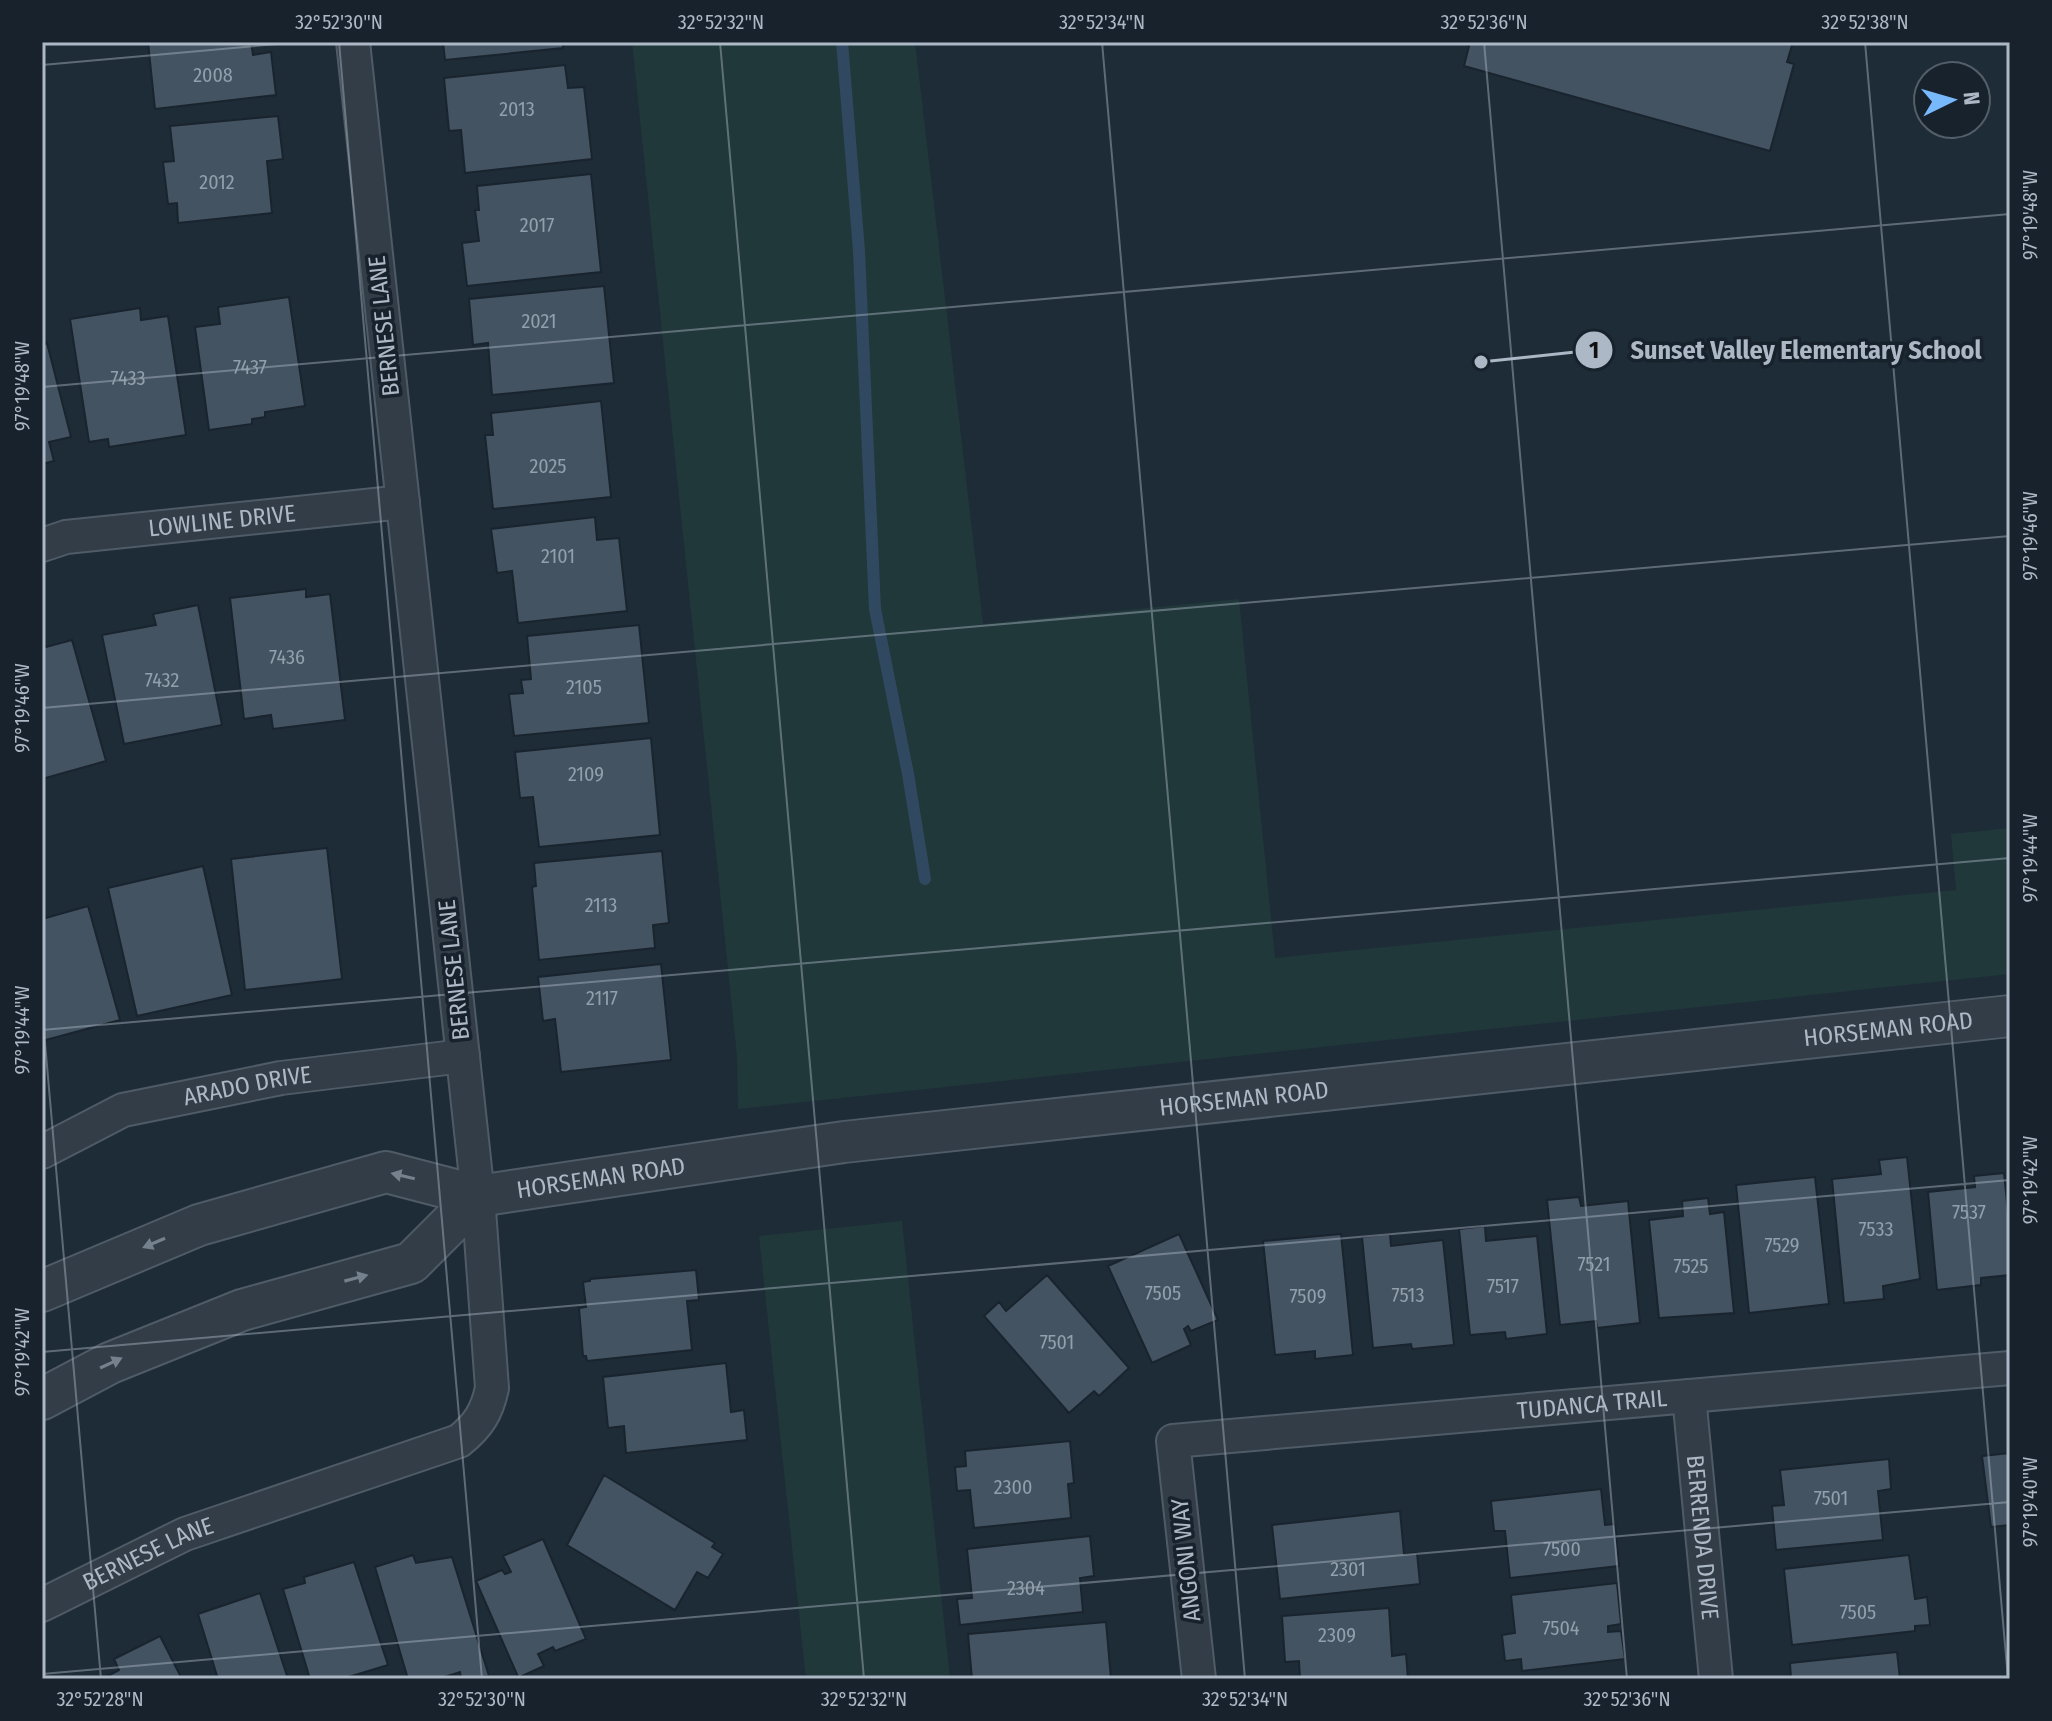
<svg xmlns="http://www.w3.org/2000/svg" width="2052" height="1721" viewBox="0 0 2052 1721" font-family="'Fira Sans Condensed',sans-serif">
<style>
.green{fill:#203839}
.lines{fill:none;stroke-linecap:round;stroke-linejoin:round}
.stream{stroke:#304960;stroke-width:12}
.building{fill:#445362;stroke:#19242e;stroke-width:2}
.minor-casing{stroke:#4f5b66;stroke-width:36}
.tertiary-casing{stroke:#4f5b66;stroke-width:44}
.minor{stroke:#323d48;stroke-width:32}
.tertiary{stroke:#323d48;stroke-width:40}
.oneway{fill:#75818d}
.ticks{fill:none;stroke:#acb8c5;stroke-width:2;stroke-opacity:0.45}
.labels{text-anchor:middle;stroke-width:7;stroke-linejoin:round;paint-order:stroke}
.number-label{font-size:20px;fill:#929fac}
.street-label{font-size:24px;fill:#acb8c5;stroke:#18222c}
.leader{fill:none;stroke:#acb8c5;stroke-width:3}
.callout-dot{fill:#acb8c5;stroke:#18222c;stroke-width:3}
.mark-label{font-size:24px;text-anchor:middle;font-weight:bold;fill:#111}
.callout-label{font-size:26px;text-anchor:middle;font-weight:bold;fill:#acb8c5;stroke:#18222c;stroke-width:7;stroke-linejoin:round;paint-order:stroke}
.neatline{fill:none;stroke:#acb8c5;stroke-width:3}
.ticks-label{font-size:20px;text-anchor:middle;fill:#acb8c5}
</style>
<rect width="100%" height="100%" fill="#1e2c38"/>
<!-- green -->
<path class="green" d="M 632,42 L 915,42 L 983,624 L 1239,599 L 1275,958 L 1956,890 L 1951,834 L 2010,828 L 2010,974 L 738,1109 L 737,1056 Z
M 902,1221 L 950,1679 L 806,1679 L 759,1236 Z"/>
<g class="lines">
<!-- stream -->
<path class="stream" d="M 842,42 L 859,251 L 875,609 L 908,774 L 925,879"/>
</g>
<!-- building -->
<path class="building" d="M 148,42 L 251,42 L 253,55 L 271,52 L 276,95 L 155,109 Z
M 443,42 L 562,42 L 563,48 L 445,60 Z
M 1470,42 L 1793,42 L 1787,62 L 1794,64 L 1770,151 L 1464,66 Z
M 565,65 L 568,88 L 584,87 L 592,159 L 465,173 L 461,130 L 449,131 L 444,78 Z
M 278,116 L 283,159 L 267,161 L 272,213 L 178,223 L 177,203 L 168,204 L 163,162 L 174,161 L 170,126 Z
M 591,174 L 601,272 L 467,286 L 462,243 L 479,241 L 475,210 L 479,210 L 477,186 Z
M 604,286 L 614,383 L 492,395 L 488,343 L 473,345 L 469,299 Z
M 289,297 L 305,406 L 265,412 L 265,417 L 252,419 L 252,424 L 209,430 L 195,327 L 220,324 L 218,307 Z
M 140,308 L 141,320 L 168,316 L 186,435 L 109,447 L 108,439 L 89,442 L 70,319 Z
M 47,343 L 71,437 L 49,442 L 54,461 L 42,464 L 42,345 Z
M 601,401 L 611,497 L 493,509 L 485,435 L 493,435 L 491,413 Z
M 595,517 L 597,540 L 619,538 L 627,611 L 518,623 L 512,571 L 497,573 L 491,529 Z
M 306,589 L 306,597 L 330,594 L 345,720 L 273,729 L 271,715 L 244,719 L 230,598 Z
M 198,605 L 222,725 L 124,744 L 102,635 L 156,625 L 153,614 Z
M 639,625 L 649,723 L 514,736 L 509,694 L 523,693 L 521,680 L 531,679 L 527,636 Z
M 72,640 L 106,761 L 42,779 L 42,648 Z
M 651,738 L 660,835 L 539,847 L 533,797 L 520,798 L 515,752 Z
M 327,848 L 342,979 L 245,990 L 231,859 Z
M 662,851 L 669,923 L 653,925 L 655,948 L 539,960 L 532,887 L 536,886 L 534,863 Z
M 203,866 L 232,995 L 137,1016 L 108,888 Z
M 88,906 L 120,1020 L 42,1041 L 42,919 Z
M 661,964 L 671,1060 L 561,1072 L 555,1019 L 543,1021 L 538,977 Z
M 1907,1157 L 1920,1279 L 1883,1286 L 1884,1299 L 1844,1303 L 1832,1179 L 1881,1174 L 1879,1160 Z
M 2004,1173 L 2010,1233 L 2010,1275 L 1981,1278 L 1981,1285 L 1937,1290 L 1928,1192 L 1975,1187 L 1974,1176 Z
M 1815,1177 L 1829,1304 L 1749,1313 L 1736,1185 Z
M 1579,1197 L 1581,1206 L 1628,1201 L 1640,1323 L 1597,1328 L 1596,1321 L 1560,1325 L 1547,1200 Z
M 1708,1198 L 1710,1214 L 1724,1212 L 1734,1313 L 1659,1318 L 1649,1220 L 1683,1216 L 1682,1201 Z
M 1485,1226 L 1486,1241 L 1537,1236 L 1547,1334 L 1506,1339 L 1505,1332 L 1470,1335 L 1459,1229 Z
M 1179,1234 L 1218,1320 L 1191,1331 L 1188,1326 L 1184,1329 L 1191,1345 L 1152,1363 L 1108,1266 Z
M 1341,1234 L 1353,1355 L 1315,1359 L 1315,1351 L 1275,1355 L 1263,1241 Z
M 1390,1234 L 1391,1246 L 1443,1240 L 1454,1345 L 1412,1349 L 1411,1344 L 1373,1348 L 1362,1237 Z
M 696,1270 L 699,1300 L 687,1301 L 692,1350 L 587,1361 L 586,1356 L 583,1356 L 579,1308 L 586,1307 L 583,1282 L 590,1281 L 590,1279 Z
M 1047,1275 L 1129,1368 L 1099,1396 L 1094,1391 L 1069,1413 L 984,1316 L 999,1302 L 1006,1311 Z
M 726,1363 L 731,1412 L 744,1410 L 747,1440 L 626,1453 L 624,1426 L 608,1428 L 603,1377 Z
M 1070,1441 L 1074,1483 L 1068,1484 L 1071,1518 L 974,1528 L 970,1490 L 957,1491 L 955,1467 L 966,1466 L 965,1451 Z
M 2010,1453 L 2010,1525 L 1991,1527 L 1982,1456 Z
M 1889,1459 L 1891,1489 L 1878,1491 L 1883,1540 L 1776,1550 L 1772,1506 L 1784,1505 L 1780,1470 Z
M 604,1475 L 715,1543 L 712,1547 L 723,1554 L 708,1578 L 697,1572 L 675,1610 L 567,1545 Z
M 1601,1489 L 1605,1525 L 1615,1524 L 1619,1566 L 1510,1578 L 1505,1531 L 1494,1531 L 1491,1501 Z
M 1400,1511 L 1404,1554 L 1417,1553 L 1420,1584 L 1280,1599 L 1272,1525 Z
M 1090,1536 L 1094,1576 L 1080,1578 L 1083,1612 L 960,1625 L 957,1599 L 972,1598 L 967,1549 Z
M 543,1539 L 586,1639 L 555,1651 L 553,1647 L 538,1654 L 544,1666 L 522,1676 L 524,1679 L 519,1679 L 476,1581 L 502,1570 L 505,1574 L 511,1572 L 503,1556 Z
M 413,1555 L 416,1563 L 452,1557 L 489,1676 L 461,1679 L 460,1672 L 438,1679 L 408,1679 L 375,1567 Z
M 1909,1555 L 1915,1599 L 1927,1597 L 1930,1625 L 1915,1626 L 1915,1631 L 1792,1645 L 1784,1569 Z
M 354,1562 L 388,1665 L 342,1679 L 310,1679 L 283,1589 L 305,1583 L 304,1577 Z
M 1617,1583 L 1621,1624 L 1608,1626 L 1608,1632 L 1621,1631 L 1625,1659 L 1522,1671 L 1521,1659 L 1505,1661 L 1502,1635 L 1515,1633 L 1511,1595 Z
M 260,1593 L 288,1679 L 218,1679 L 198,1614 Z
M 1389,1608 L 1392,1656 L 1406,1654 L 1408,1679 L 1300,1679 L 1299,1661 L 1285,1662 L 1282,1616 Z
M 1106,1622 L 1111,1679 L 972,1679 L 968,1634 Z
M 160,1636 L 182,1679 L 102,1679 L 119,1670 L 114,1659 Z
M 1897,1652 L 1900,1679 L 1791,1679 L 1790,1663 Z"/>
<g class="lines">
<!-- minor casing -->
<g class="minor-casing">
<g id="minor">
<path id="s1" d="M 42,545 L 66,537 L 403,502"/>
<path id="s2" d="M 42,1152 L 123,1110 L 281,1078 L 463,1056"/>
<path id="s3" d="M 1689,1396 L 1716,1679"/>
<path id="s4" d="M 42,1605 L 185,1534 L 459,1441 C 478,1426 487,1412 492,1388 L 478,1196 L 353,42"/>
<path id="s5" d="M 1199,1679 L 1173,1441 L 2010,1368"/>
</g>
</g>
<!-- tertiary casing -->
<g class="tertiary-casing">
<g id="tertiary">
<path id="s6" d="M 42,1291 L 199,1225 L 386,1172 L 478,1196 L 844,1142 L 2010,1016"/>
<path d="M 42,1399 L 110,1363 L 242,1310 L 411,1263 L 478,1196"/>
</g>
</g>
<!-- minor -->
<use href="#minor" class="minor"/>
<!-- tertiary -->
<use href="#tertiary" class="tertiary"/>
</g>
<!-- one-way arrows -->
<defs><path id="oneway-solid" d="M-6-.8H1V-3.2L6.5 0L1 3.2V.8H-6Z" transform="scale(2)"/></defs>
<g class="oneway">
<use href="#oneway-solid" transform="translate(403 1176) rotate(-167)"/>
<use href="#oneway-solid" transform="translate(154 1243) rotate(157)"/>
<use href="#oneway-solid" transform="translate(356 1278) rotate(-15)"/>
<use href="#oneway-solid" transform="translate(111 1363) rotate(-25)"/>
</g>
<!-- ticks -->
<path class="ticks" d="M 339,42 L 482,1679M 720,42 L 864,1679M 1102,42 L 1245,1679M 1484,42 L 1627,1679M 1865,42 L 2008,1679M 42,65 L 300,42M 42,387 L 2010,214M 42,708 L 2010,536M 42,1009 L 101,1679M 42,1030 L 2010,858M 42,1352 L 2010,1180M 42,1674 L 2010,1502"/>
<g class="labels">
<!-- number labels -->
<g class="number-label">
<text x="213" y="82">2008</text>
<text x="517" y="116">2013</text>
<text x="217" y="189">2012</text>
<text x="537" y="232">2017</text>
<text x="539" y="328">2021</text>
<text x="250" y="374">7437</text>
<text x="128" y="385">7433</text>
<text x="548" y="473">2025</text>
<text x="558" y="563">2101</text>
<text x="287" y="664">7436</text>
<text x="162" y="687">7432</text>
<text x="584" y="694">2105</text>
<text x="586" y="781">2109</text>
<text x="601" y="912">2113</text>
<text x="602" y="1005">2117</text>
<text x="1969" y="1219">7537</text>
<text x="1876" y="1236">7533</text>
<text x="1782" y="1252">7529</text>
<text x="1594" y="1271">7521</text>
<text x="1691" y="1273">7525</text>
<text x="1503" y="1293">7517</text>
<text x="1163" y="1300">7505</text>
<text x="1408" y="1302">7513</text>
<text x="1308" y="1303">7509</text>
<text x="1057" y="1349">7501</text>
<text x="1013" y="1494">2300</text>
<text x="1831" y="1505">7501</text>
<text x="1562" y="1556">7500</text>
<text x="1348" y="1576">2301</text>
<text x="1026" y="1595">2304</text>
<text x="1858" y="1619">7505</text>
<text x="1561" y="1635">7504</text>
<text x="1337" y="1642">2309</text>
</g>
<!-- street labels -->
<g class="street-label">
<text transform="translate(384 326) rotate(-96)" y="8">BERNESE LANE</text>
<text dy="8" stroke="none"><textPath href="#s1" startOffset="182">LOWLINE DRIVE</textPath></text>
<text transform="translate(454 970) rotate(-96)" y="8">BERNESE LANE</text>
<text dy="8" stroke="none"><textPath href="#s6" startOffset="1880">HORSEMAN ROAD</textPath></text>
<text dy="8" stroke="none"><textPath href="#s2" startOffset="218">ARADO DRIVE</textPath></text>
<text dy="8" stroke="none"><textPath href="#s6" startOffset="1232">HORSEMAN ROAD</textPath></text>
<text dy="8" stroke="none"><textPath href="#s6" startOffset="584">HORSEMAN ROAD</textPath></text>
<text dy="8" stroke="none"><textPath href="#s5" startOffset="660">TUDANCA TRAIL</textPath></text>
<text dy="8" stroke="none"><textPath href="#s3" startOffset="142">BERRENDA DRIVE</textPath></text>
<text dy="8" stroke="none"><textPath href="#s4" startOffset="118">BERNESE LANE</textPath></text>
<text transform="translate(1186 1560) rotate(-96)" y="8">ANGONI WAY</text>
</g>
</g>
<!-- callouts -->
<path class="leader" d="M1481 362L1594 350"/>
<g class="callout-dot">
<circle cx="1481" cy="362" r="8"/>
<circle cx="1594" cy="350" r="20"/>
</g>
<g class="mark-label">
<text x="1594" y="358">1</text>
</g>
<g class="callout-label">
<text x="1806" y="359">Sunset Valley Elementary School</text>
</g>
<!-- border -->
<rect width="2052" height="1721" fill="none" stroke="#18222c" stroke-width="88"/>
<!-- north arrow -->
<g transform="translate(1952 100) rotate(85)"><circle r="38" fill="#18222c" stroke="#535e69" stroke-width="2"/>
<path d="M0-6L14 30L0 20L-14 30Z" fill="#78b9fe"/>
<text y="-12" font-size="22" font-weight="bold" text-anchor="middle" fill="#acb8c5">N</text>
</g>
<rect x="44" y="44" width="1964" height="1633" class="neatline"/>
<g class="ticks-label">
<text x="339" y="29">32°52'30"N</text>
<text x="721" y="29">32°52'32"N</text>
<text x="1102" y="29">32°52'34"N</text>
<text x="1484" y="29">32°52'36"N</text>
<text x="1865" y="29">32°52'38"N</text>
<text transform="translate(2030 215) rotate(-90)" y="7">97°19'48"W</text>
<text transform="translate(22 386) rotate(-90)" y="7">97°19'48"W</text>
<text transform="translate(2030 536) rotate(-90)" y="7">97°19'46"W</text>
<text transform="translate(22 708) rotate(-90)" y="7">97°19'46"W</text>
<text transform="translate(2030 858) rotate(-90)" y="7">97°19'44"W</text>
<text transform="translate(22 1030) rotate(-90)" y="7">97°19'44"W</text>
<text transform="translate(2030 1180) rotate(-90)" y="7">97°19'42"W</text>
<text transform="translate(22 1352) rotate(-90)" y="7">97°19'42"W</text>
<text transform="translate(2030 1502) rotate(-90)" y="7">97°19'40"W</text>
<text x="100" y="1706">32°52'28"N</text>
<text x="482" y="1706">32°52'30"N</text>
<text x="864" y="1706">32°52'32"N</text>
<text x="1245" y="1706">32°52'34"N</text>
<text x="1627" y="1706">32°52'36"N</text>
</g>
</svg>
